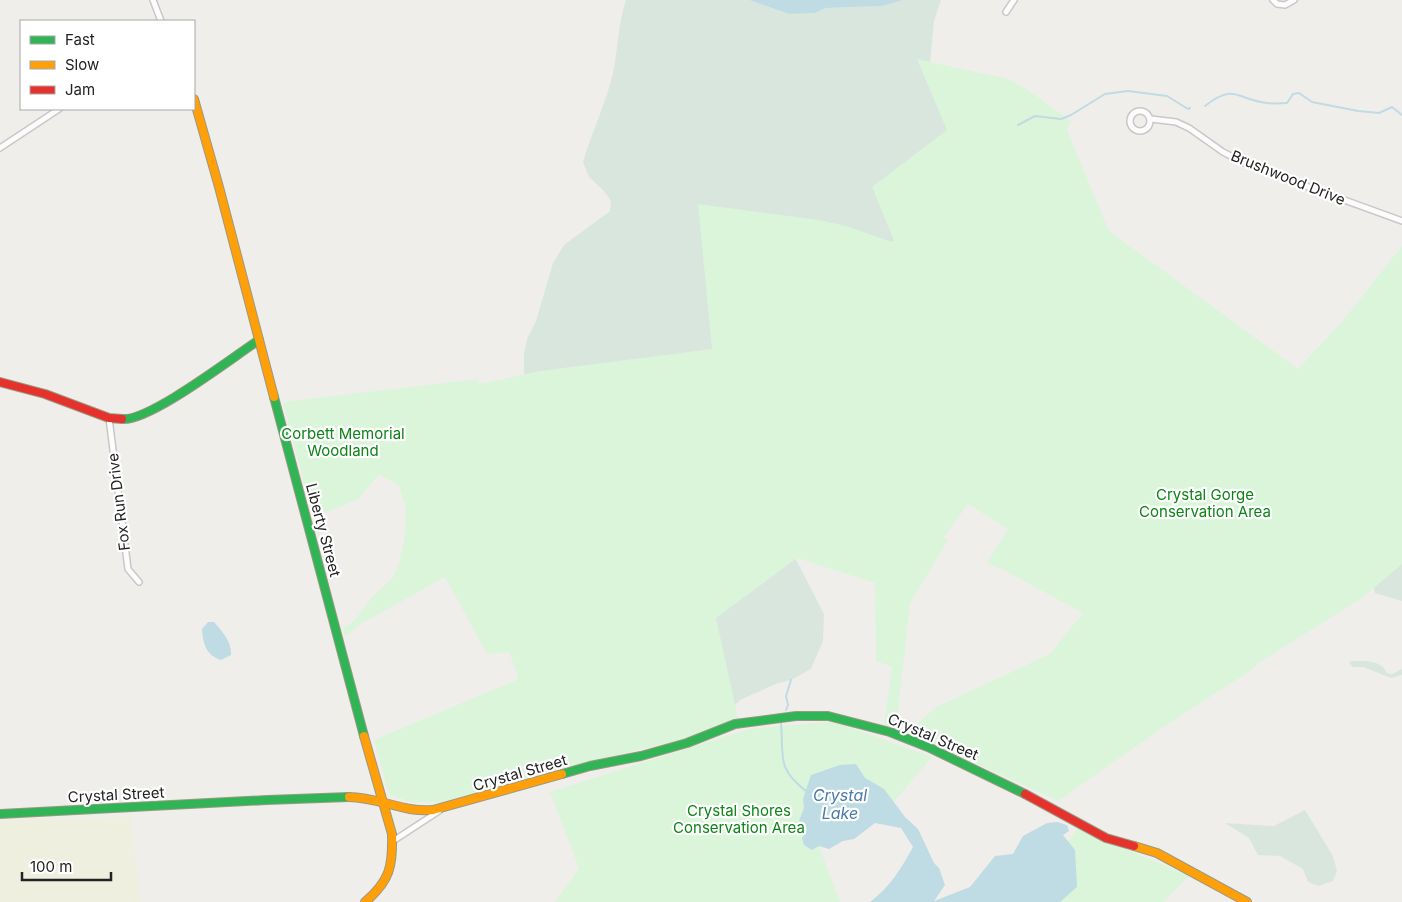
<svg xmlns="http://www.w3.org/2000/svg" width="1402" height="902" viewBox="0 0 1402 902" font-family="Inter,sans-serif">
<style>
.farmland{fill:#efefdf}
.wetland{fill:#d9e6de}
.park{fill:#daf5da}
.water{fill:#bfdbe3}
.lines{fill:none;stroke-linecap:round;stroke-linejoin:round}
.stream{stroke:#bfdbe3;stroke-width:2}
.street-casing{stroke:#c9c8c7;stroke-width:8}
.fast-casing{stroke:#999a82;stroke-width:10}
.slow-casing{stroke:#999a82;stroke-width:10}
.jam-casing{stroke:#999a82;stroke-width:10}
.street{stroke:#fdfcfc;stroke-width:5}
.fast{stroke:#30b455;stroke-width:8}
.slow{stroke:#ff9f0a;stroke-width:8}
.jam{stroke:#e5322d;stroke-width:8}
.labels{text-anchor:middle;stroke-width:4.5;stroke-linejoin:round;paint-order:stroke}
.street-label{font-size:15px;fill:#222;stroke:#fff}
.park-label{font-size:15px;fill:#0c8416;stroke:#fff}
.water-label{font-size:16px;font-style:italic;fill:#4a7aab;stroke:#fff}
</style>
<rect width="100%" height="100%" fill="#f0eeeb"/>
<!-- farmland -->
<path class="farmland" d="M 131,817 L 140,896 L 143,902 L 0,902 L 0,820 Z"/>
<!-- wetland -->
<path class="wetland" d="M 626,0 L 749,0 L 789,14 L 815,13 L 825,8 L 883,6 L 903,0 L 941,0 L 934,21 L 929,74 L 959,116 L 911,225 L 852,280 L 788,544 L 824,614 L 823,641 L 811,669 L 791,680 L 778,683 L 740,700 L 730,710 L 526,702 L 524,354 L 527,339 L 536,321 L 553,263 L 564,245 L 610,211 L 611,201 L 603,190 L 589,177 L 583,162 C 592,132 606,103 613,73 C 618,49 618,23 626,0 Z
M 1402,544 L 1402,601 L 1375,593 L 1370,577 Z
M 1351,661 C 1364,661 1381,659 1387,673 L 1392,674 L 1402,669 L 1402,675 L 1391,678 L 1363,667 L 1353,667 L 1349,663 Z
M 1305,810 L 1333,856 L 1337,871 L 1333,881 L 1319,886 L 1308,882 L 1303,869 L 1280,856 L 1258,855 L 1249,838 L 1225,823 L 1274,826 Z"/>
<!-- park -->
<path class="park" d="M 917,59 L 1008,79 L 1026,89 L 1071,121 L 1067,130 L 1109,231 L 1298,369 L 1345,318 L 1402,246 L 1402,564 L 1362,598 L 1257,664 L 1253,669 L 1168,724 L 1058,801 L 937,745 L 907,733 L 936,707 L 1050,654 L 1083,613 L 1002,569 L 992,566 L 987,563 L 1008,529 L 968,504 L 944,537 L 948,540 L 910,603 L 896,730 L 884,725 L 892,667 L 876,661 L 875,583 L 797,558 L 716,618 L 738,718 L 685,739 L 566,767 L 442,802 L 410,802 L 389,794 L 374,740 L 519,679 L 509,652 L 487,654 L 445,577 L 357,626 L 350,633 L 345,636 L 343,629 L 355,620 L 372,597 L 393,577 L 399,564 L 405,533 L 406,508 L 399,486 L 379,474 L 359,499 L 325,513 L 318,537 L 283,402 L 478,379 L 479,384 L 540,371 L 712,349 L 698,204 L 819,220 L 846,226 L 895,243 L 872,187 L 947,130 Z
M 828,722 L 845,726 L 932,757 L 887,810 L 818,844 L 840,902 L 555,902 L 579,868 L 550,792 L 749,729 Z
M 1077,828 L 1189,876 L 1163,902 L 1029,902 Z"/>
<!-- water -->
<path class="water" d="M 749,0 L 903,0 L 883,6 L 825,8 L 815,13 L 789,14 Z
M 208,622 L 214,622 C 222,631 232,642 231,655 L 221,660 C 206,655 203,644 202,629 Z
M 856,764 L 865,778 L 884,789 L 905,817 L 918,829 L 934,863 L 939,868 L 945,885 L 934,901 L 970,887 L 995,856 L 1013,854 L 1023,836 L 1047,823 L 1057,822 L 1067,825 L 1069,831 L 1063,835 L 1075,850 L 1077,887 L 1060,902 L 870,902 C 890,887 901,869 913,847 L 901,828 L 875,823 L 854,839 L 843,841 L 829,849 L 819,846 L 812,850 L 804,845 L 802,838 L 807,829 L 799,821 L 804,808 L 803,799 L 811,775 L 840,765 Z"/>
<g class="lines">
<!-- stream -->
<path class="stream" d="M 1205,106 C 1235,82 1237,100 1267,103 C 1273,104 1280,103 1287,103 L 1293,94 L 1299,93 L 1312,102 L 1358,111 L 1379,113 L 1392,107 L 1402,115
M 1018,125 L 1035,116 L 1061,119 L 1071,115 L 1105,94 L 1128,91 L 1167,96 L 1188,109 L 1190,108
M 786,710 L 788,705 L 786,696 L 791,680
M 781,723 C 784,757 776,768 806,791"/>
<!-- street casing -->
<g class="street-casing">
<path id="street" d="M 153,0 L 161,21
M 1273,0 L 1277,4 L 1285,5 L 1294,0
M 1006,12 L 1014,0
M1130 121a10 10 0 1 1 20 0a10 10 0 1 1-20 0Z
M 1151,119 L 1176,122 L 1189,128 L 1223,152 L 1248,165 L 1402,221
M 0,148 L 59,109
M 109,418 L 128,569 L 139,582
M 393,841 L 439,811"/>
</g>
<!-- fast casing -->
<g class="fast-casing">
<path id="fast" d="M 274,397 L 364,736
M 122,419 C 149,422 233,357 259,340
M 562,774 L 590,766 L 641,756 L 687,743 L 735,724 L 796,716 L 828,716 L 890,732 L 928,747 L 1025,794
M 0,814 L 267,800 L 349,797"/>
</g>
<!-- slow casing -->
<g class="slow-casing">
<path id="slow" d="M 194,99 L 219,187 L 274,397
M 364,736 L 392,834 C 393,866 390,881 365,902
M 349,797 C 378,797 404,813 433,810 L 562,774
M 1134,846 L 1157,853 L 1247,902"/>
</g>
<!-- jam casing -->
<g class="jam-casing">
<path id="jam" d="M 0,382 L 45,394 L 109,418 L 122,419
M 1025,794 L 1106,838 L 1134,846"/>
</g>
<!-- street -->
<use href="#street" class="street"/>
<!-- fast -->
<use href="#fast" class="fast"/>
<!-- slow -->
<use href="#slow" class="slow"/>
<!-- jam -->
<use href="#jam" class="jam"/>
</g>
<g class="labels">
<!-- street labels -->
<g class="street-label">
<text transform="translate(1288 178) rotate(22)" y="5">Brushwood Drive</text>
<text transform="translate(119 502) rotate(-97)" y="5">Fox Run Drive</text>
<text transform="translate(323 530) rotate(75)" y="5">Liberty Street</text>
<text transform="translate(933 737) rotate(23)" y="5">Crystal Street</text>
<text transform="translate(520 773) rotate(-16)" y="5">Crystal Street</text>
<text transform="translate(116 795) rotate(-3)" y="5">Crystal Street</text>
</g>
<!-- park labels -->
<g class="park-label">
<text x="343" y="439">Corbett Memorial<tspan x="343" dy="17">Woodland</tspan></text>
<text x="1205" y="500">Crystal Gorge<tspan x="1205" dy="17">Conservation Area</tspan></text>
<text x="739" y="816">Crystal Shores<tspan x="739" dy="17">Conservation Area</tspan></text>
</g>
<!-- water labels -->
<g class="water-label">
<text x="840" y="801">Crystal<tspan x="840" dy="18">Lake</tspan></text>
</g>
</g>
<!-- legend -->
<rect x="20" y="20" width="175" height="90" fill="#ffffff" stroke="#a7a7a7"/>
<rect x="30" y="36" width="25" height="8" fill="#30b455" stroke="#a7a7a7"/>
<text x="65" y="45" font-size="15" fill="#222222">Fast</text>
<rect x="30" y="61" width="25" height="8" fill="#ff9f0a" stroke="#a7a7a7"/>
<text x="65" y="70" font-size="15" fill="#222222">Slow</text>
<rect x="30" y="86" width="25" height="8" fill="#e5322d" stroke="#a7a7a7"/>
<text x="65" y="95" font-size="15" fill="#222222">Jam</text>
<!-- scale -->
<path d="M22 872v8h89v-8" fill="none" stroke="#222222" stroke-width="2.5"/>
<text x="30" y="872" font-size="15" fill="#222222" stroke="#ffffff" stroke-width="4" paint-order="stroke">100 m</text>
</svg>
